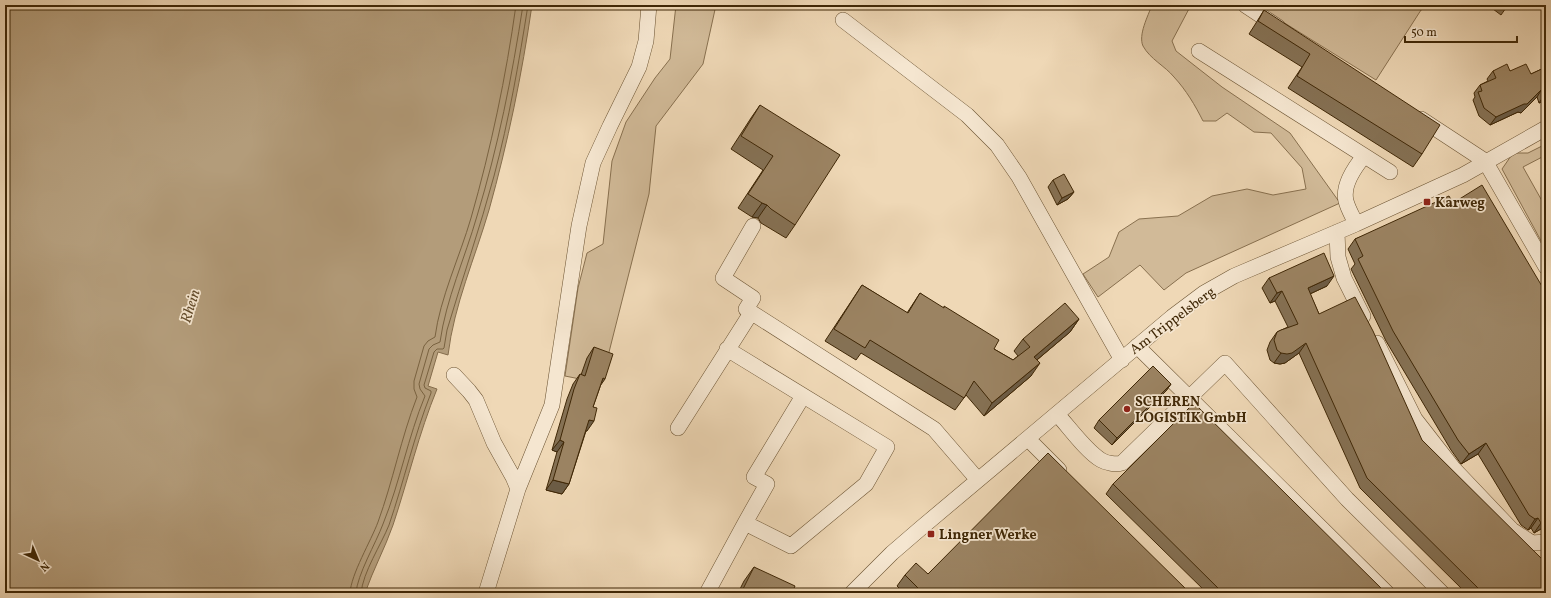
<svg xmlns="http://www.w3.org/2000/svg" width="1551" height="598" viewBox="0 0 1551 598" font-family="Vollkorn,serif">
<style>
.green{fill:#d1ba98;stroke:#88704f}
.water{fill:#b39c7a;stroke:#856d4c}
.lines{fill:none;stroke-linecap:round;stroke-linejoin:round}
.shore{stroke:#796240;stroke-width:1}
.minor-casing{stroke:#6b5332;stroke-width:16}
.minor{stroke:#f5e6d0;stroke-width:15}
.wall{fill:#857154;stroke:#3f2706}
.shaded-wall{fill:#6c5c45;stroke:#3f2706}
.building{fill:#9b8362;stroke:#3f2706}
.poi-dot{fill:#8f2418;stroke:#f5e6d0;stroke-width:1.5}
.labels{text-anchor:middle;stroke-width:3.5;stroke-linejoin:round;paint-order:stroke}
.poi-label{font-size:14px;font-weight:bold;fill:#3f2706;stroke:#f5e6d0;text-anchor:start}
.street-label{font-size:14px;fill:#3f2706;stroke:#f5e6d0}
.water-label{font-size:15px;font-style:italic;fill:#624a29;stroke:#f5e6d0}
</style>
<rect width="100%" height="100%" fill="#efd8b6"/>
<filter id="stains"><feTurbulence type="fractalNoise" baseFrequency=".005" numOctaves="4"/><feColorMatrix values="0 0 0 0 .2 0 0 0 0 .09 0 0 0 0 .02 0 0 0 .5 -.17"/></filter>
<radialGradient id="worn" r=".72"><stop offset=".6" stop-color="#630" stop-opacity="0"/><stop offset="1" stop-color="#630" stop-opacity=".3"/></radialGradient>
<!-- green -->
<path class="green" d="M 676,5 L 716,5 L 703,64 L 656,126 L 649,194 L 606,364 L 580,379 L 565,376 L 578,288 L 587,253 L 603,244 L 612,161 L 626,122 L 655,78 L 670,59 Z
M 1152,5 L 1191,5 L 1172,41 L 1176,51 L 1222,87 L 1290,133 L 1340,203 L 1186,273 L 1164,290 L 1140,265 L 1098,297 L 1083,274 L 1109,257 L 1119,232 L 1139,219 L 1178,216 L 1212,196 L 1247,189 L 1273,195 L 1306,189 L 1302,168 L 1271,133 L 1254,132 L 1227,113 L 1216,121 L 1203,121 C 1195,105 1186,90 1174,77 C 1165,66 1150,59 1143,46 C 1138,35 1148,16 1152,5 Z
M 1260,5 L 1433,5 L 1421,10 L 1376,80 L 1259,7 Z
M 1546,144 L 1546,155 L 1523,167 L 1546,208 L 1546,250 L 1502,169 L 1513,153 L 1528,153 Z"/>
<!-- water -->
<path class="water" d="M 5,5 L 532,5 C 522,74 508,142 489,210 C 475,258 454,305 448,355 L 438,352 L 428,386 L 437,389 C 419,433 408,480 393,525 C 385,548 373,570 365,593 L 5,593 Z"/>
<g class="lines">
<!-- shore -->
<path class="shore" d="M 350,593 C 351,574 371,541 378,522 C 393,481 401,438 417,397 L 414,389 L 414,381 L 424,346 L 428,341 L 435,337 C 440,298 460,256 471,218 C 491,148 506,77 516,5
M 356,593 C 357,575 376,543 383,524 C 400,482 408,437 425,396 L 420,389 L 419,384 L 429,349 L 433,345 L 440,342 C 446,299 465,258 477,216 C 498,147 512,77 523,5
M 361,593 C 363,572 381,545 389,525 C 404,481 414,436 431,393 L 431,391 L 425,388 L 424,385 L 434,352 L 437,349 L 443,349 L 444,348 L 447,330 C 462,279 480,228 494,176 C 509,120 519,62 528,5"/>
<!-- minor casing -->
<g class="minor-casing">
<path id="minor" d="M 1245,5 L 1278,27
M 843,20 L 967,115 L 997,145 L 1019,177 L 1122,360
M 1199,51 L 1390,172
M 1421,119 L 1485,161 L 1546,267
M 1356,224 C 1353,217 1348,209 1346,201 C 1342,185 1355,167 1364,156
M 753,226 L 723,278 L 753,298 L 746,309 L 934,429 L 978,480
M 1337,232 L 1338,257 L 1344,278 L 1363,316
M 1377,343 L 1415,419 L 1454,469 L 1512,530 L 1532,543 L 1546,542
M 1137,346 L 1387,593
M 727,349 L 887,447 L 866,484 L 791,546 L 745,523
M 454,375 L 469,391 L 476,400 L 494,443 L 513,477 L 518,489
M 1057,414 C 1069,427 1086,451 1101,460 C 1106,463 1116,465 1122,463 L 1225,363 L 1347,499 L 1442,593
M 678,428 L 751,313
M 1028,439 L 1059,470
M 486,593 L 518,489 L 552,405 L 579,226 L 593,163 L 610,126 L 639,67 L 646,41 L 649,5
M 707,593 L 745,523 L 767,484 L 754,477 L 803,396
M 852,593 L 892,553 L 921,528 L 1172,317 L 1204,293 L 1234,276 L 1356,224 L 1463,175 L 1546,128"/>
</g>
<!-- minor -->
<use href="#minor" class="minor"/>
</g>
<!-- wall -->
<path class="wall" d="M 1490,5 L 1508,5 L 1501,15 L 1489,6 Z
M 1264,10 L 1422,154 L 1413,167 L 1288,88 L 1302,67 L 1249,34 L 1256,23 Z
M 1546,67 L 1546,100 L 1539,103 L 1537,97 L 1521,113 L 1518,112 L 1490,125 L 1479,116 L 1473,100 L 1475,97 L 1474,93 L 1480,85 L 1488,81 L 1487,79 L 1493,71 L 1510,71 L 1531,74 Z
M 760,105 L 795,225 L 786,238 L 761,223 L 758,218 L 752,217 L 738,208 L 763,170 L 731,149 L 751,118 Z
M 1053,180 L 1074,192 L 1068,199 L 1057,205 L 1048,187 Z
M 1453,203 L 1546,293 L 1546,526 L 1534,533 L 1531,528 L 1528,530 L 1521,525 L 1478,454 L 1461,464 L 1451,450 L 1386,341 L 1351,269 L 1355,264 L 1348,249 L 1355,239 Z
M 1269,278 L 1327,286 L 1310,294 L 1319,314 L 1546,593 L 1466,593 L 1360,488 L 1299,353 L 1285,363 L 1280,364 L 1274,363 L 1270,360 L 1267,350 L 1270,342 L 1277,332 L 1288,327 L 1275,301 L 1270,303 L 1262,288 Z
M 862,285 L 907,313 L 920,293 L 994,349 L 1013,360 L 1018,356 L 1014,351 L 1023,339 L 1079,319 L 1070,332 L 1037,360 L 1031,376 L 984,416 L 966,395 L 955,410 L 861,353 L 856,360 L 825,341 Z
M 594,347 L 600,387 L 593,407 L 587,431 L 586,431 L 569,484 L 562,494 L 546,490 L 557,452 L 552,450 L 567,399 L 573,384 L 580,374 L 581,375 L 587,358 Z
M 1171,384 L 1166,391 L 1112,445 L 1094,428 L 1099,420 Z
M 1113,484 L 1386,593 L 1207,593 L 1106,494 Z
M 754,567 L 792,593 L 738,593 L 744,581 Z
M 928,574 L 1190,593 L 904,593 L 897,586 L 905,575 Z"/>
<!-- shaded-wall -->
<path class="shaded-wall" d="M 1542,89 L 1537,97 L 1521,113 L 1518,112 L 1490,125 L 1496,117 Z
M 1545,94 L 1546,94 L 1546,100 L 1539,103 Z
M 1074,192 L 1068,199 L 1057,205 L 1062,198 Z
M 762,203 L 767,205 L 758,218 L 752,217 Z
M 1334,276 L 1327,286 L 1301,298 L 1308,288 Z
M 1282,291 L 1275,301 L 1270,303 L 1277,293 Z
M 1079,319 L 1070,332 L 1026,369 L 1034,357 Z
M 1306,343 L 1299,353 L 1285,363 L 1280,364 L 1274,363 L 1281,353 Z
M 1040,363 L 1031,376 L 984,416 L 992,403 Z
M 603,378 L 605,379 L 598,389 Z
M 1171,384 L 1166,391 L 1112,445 L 1117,438 Z
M 589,420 L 594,421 L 587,431 L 582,430 Z
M 560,440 L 564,442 L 557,452 L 552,450 Z
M 1486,443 L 1478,454 L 1461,464 L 1469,454 Z
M 553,480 L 569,484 L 562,494 L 546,490 Z
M 1538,518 L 1531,528 L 1528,530 L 1535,519 Z
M 1546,520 L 1546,526 L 1534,533 L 1541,523 Z"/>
<!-- building -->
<path class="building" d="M 1502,5 L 1508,5 L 1506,8 Z
M 1264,10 L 1440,125 L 1422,154 L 1297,76 L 1310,54 L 1258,21 Z
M 1507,64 L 1510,71 L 1526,64 L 1531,74 L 1546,67 L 1546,94 L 1545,94 L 1542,89 L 1527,104 L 1524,104 L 1496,117 L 1484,108 L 1478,92 L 1482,91 L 1480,85 L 1496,78 L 1493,71 Z
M 760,105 L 840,155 L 795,225 L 771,209 L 767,205 L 762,203 L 748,194 L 773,156 L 741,136 Z
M 1064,174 L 1074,192 L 1062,198 L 1053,180 Z
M 1482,185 L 1546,293 L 1546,520 L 1541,523 L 1538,518 L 1535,519 L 1529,515 L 1486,443 L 1469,454 L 1458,440 L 1393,331 L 1358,259 L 1363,256 L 1355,239 L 1449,196 L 1453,203 Z
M 1324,253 L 1334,276 L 1308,288 L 1319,314 L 1355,297 L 1373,331 L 1422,440 L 1546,563 L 1546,593 L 1477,593 L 1480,590 L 1367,478 L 1306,343 L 1292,353 L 1287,354 L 1281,353 L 1277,350 L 1274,340 L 1277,332 L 1281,330 L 1298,324 L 1282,291 L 1277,293 L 1269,278 Z
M 862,285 L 908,313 L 920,293 L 944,308 L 944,306 L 999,340 L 994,349 L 1013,360 L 1030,347 L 1023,339 L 1065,303 L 1079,319 L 1034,357 L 1040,363 L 992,403 L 974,381 L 964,398 L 870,340 L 865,348 L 834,329 Z
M 594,347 L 613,354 L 605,379 L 603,378 L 593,407 L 597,408 L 594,421 L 589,420 L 569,484 L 553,480 L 564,442 L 560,440 L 574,389 L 580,374 L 585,376 Z
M 1153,366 L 1171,384 L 1117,438 L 1099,420 Z
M 1194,403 L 1386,593 L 1223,593 L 1113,484 Z
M 1048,453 L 1190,593 L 923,593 L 905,575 L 916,563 L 928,574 Z
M 754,567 L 795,586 L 792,593 L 741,593 Z"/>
<!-- markers -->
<g class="poi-dot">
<rect x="1423" y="198" width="8" height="8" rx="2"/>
<circle cx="1127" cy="409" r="4"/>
<rect x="927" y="530" width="8" height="8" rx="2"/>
</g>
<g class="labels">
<!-- poi labels -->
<g class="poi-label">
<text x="1435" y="207">Karweg</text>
<text x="1135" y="406">SCHEREN<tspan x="1135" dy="16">LOGISTIK GmbH</tspan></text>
<text x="939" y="539">Lingner Werke</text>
</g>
<!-- street labels -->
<g class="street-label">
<text transform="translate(1172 320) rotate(-37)" y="5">Am Trippelsberg</text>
</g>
<!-- water labels -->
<g class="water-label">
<text transform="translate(190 306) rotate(-73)" y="5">Rhein</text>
</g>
</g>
<!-- margin -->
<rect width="1551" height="598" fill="none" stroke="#efd8b6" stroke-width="20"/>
<rect x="6" y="6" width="1539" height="586" fill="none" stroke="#3f2706" stroke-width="2"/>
<rect x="10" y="10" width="1531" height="578" fill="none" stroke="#3f2706"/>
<!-- north arrow -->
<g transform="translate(38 560) rotate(136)" stroke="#f5e6d0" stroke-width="3" paint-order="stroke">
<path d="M0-3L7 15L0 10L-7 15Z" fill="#3f2706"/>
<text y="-6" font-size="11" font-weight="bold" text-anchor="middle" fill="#3f2706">N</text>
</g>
<!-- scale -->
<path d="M1405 36v6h112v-6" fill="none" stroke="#3f2706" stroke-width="2"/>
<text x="1411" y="36" font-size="12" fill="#3f2706" stroke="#f5e6d0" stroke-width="3" paint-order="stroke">50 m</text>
<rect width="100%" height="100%" filter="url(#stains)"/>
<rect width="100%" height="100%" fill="url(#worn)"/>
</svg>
